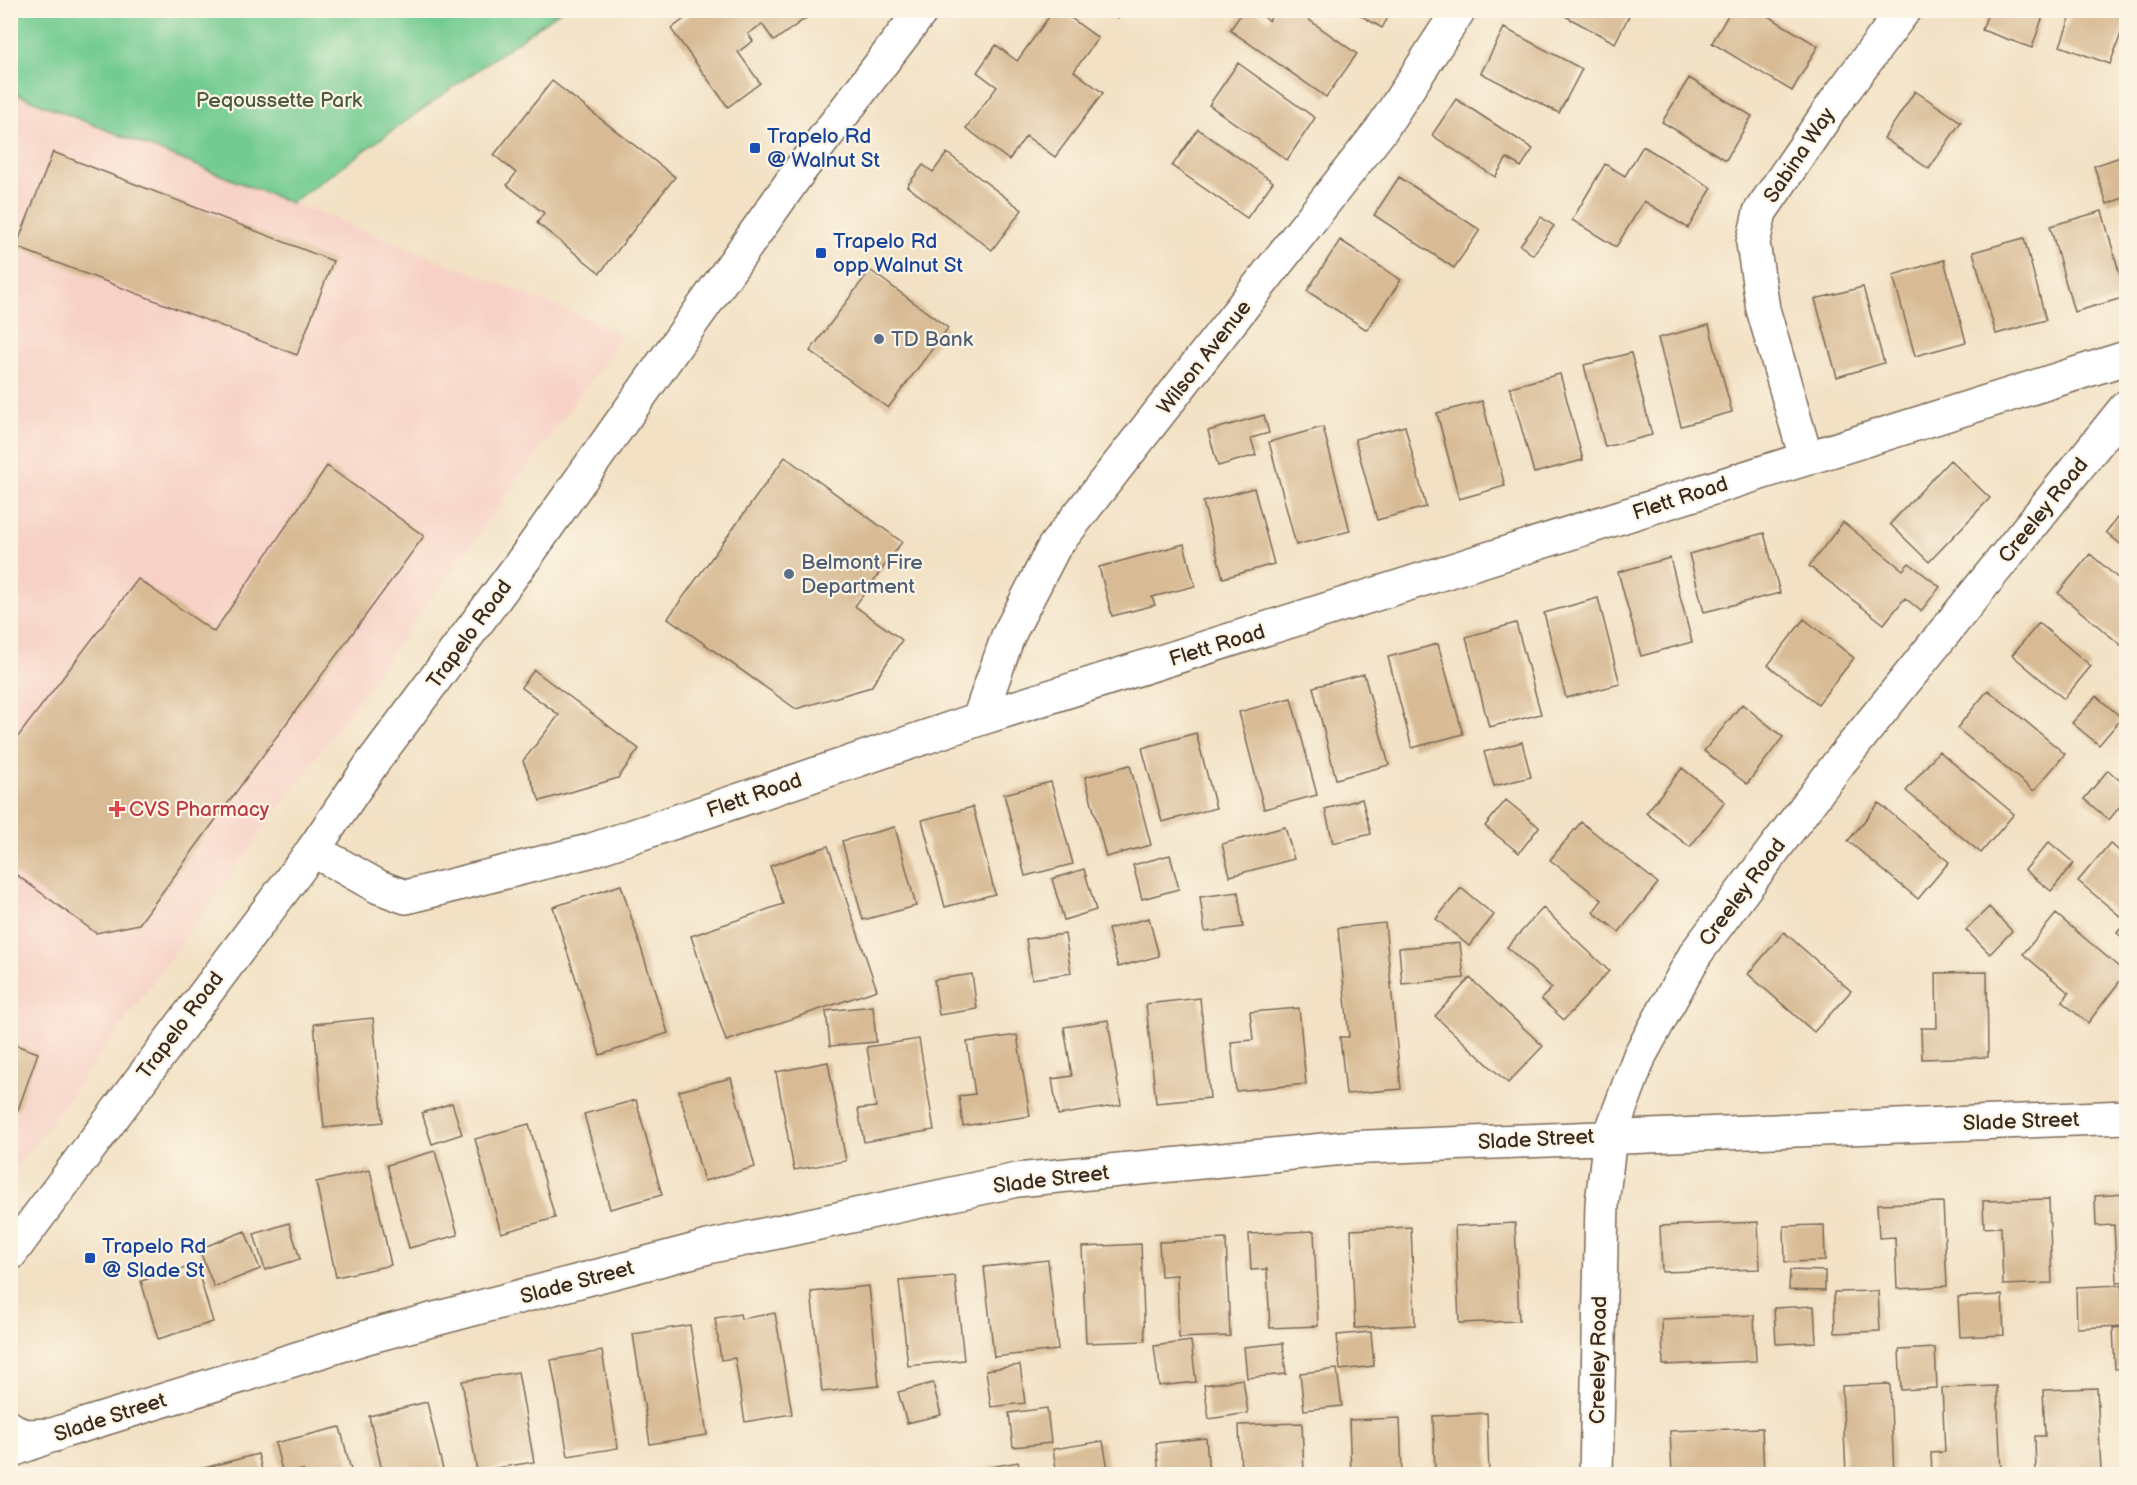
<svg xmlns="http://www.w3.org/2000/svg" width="2137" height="1485" viewBox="0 0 2137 1485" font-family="'Balsamiq Sans',sans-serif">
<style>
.built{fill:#f7d1c6}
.green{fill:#72cb91;stroke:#567a58;stroke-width:1.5}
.building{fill:#d8bb95}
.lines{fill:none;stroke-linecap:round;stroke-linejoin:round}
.minor-casing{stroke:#7b6a58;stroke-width:36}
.major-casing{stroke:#7b6a58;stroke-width:36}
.minor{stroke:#fff;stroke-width:33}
.major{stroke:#fff;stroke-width:33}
.transit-dot{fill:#1a4fb4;stroke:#fcf5e5;stroke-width:2}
.service-dot{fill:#5c6f8a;stroke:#fcf5e5;stroke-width:2}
.health-dot{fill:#e0444e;stroke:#fcf5e5;stroke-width:2}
.labels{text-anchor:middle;stroke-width:4.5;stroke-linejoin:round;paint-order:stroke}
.park-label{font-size:21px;fill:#4c5a40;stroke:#fcf5e5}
.transit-label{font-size:21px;fill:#164399;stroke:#fcf5e5;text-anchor:start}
.street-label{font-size:21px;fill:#3b2a1e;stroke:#fcf5e5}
.service-label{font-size:21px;fill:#4e5e75;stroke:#fcf5e5;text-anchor:start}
.health-label{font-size:21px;fill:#be3a42;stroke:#fcf5e5;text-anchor:start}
</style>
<rect width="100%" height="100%" fill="#fcf5e5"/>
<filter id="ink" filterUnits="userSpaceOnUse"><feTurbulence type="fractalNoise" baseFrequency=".0167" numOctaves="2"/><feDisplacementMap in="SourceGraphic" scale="12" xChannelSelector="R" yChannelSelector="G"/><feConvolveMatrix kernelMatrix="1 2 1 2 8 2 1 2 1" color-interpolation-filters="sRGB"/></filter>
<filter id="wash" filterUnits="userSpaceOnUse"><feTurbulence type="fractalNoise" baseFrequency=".008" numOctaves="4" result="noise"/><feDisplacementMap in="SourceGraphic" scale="24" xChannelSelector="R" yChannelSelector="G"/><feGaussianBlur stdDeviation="1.35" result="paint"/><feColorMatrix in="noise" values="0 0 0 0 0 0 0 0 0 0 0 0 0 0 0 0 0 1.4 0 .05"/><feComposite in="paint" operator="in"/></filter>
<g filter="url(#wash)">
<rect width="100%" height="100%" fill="#f2e1c4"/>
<!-- built -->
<path class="built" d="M 11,92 L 599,323 L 622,337 L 11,1177 Z"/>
<!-- green -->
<path class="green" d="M 10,11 L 11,10 L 560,11 L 291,203 L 11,92 Z"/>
<g id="blocks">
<!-- building -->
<path class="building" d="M 696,10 L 806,10 L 810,15 L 774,41 L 762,24 L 748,34 L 753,41 L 738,52 L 760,83 L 728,107 L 671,29 Z
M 1054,10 L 1060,10 L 1098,38 L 1074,71 L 1103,93 L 1055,157 L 1026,136 L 1009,160 L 966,128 L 997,87 L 977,72 L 996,45 L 1017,61 Z
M 1108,10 L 1123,10 L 1118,18 Z
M 1244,10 L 1255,10 L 1269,21 L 1276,10 L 1295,10 L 1357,54 L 1326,97 L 1230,30 Z
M 1351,10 L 1392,10 L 1382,28 Z
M 1554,10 L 1632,10 L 1615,43 Z
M 1731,10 L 1758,10 L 1818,46 L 1792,91 L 1712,43 Z
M 1989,10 L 2045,10 L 2032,48 L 1982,30 Z
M 2073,10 L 2126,10 L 2126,20 L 2110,64 L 2060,46 Z
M 1504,28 L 1582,69 L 1559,113 L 1481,73 Z
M 1238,63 L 1315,118 L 1287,160 L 1209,105 Z
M 1689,78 L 1752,116 L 1726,160 L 1662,122 Z
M 552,81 L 675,177 L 600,273 L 537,223 L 544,213 L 507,185 L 516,173 L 494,155 Z
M 1915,91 L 1961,122 L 1929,169 L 1884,138 Z
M 1456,99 L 1533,149 L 1521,167 L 1507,158 L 1495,177 L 1432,135 Z
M 1198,129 L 1273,182 L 1247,218 L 1172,166 Z
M 1643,146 L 1712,188 L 1688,228 L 1644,201 L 1616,247 L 1572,220 L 1605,164 L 1625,176 Z
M 53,152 L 333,261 L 297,355 L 16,247 Z
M 947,153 L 1022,210 L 992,250 L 907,186 L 923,165 L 933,172 Z
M 2126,155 L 2126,197 L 2107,204 L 2094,166 Z
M 1399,177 L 1480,230 L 1454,268 L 1374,215 Z
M 2102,211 L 2126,297 L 2074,312 L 2050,226 Z
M 1541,217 L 1554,226 L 1533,255 L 1520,245 Z
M 2024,238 L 2046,320 L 1996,334 L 1973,252 Z
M 1340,240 L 1401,280 L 1367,330 L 1307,291 Z
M 1944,260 L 1966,342 L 1915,356 L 1893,275 Z
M 870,270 L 948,328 L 888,408 L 810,351 Z
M 1863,287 L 1884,363 L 1837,377 L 1815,299 Z
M 1709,325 L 1732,412 L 1681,426 L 1658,338 Z
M 1631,353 L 1652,435 L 1605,447 L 1584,365 Z
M 1560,374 L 1583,460 L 1534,473 L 1510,387 Z
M 1482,401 L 1505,486 L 1459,499 L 1437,413 Z
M 1264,415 L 1269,433 L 1251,438 L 1256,455 L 1218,466 L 1208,431 Z
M 1405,426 L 1426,507 L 1377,520 L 1355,439 Z
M 1323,427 L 1350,531 L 1296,545 L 1269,442 Z
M 785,457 L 902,542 L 855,606 L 902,640 L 871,687 L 796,709 L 668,618 Z
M 1950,460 L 1990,498 L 1929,562 L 1890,524 Z
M 327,466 L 424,536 L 139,924 L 96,933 L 10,870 L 10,747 L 138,579 L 214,632 Z
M 1254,488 L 1274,564 L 1223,578 L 1203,502 Z
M 2126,507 L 2126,549 L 2106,532 Z
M 1843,522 L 1903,570 L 1909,563 L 1940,587 L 1921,611 L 1905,598 L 1884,624 L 1809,566 Z
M 1764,533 L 1780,593 L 1704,612 L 1689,554 Z
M 1184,544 L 1195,586 L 1152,597 L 1155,605 L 1112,616 L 1099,567 Z
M 2090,554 L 2126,585 L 2126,641 L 2122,646 L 2058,593 Z
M 1670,558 L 1692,642 L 1641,656 L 1618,572 Z
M 1598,598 L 1620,684 L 1566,698 L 1544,613 Z
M 1804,619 L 1854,658 L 1818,704 L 1768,665 Z
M 1516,623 L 1541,714 L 1489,727 L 1466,637 Z
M 2039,623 L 2091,666 L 2064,699 L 2012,655 Z
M 1438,644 L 1463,734 L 1412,748 L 1388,657 Z
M 534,670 L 639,749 L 618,778 L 540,801 L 523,761 L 559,715 L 521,687 Z
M 1364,674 L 1389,765 L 1336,779 L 1313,687 Z
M 1988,690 L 2065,754 L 2034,791 L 1957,728 Z
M 2096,696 L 2122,718 L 2099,745 L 2072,723 Z
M 1291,698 L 1317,795 L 1264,809 L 1239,712 Z
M 1742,704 L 1783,737 L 1747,784 L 1704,751 Z
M 1196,733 L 1216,808 L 1162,822 L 1142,748 Z
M 1522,742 L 1531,777 L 1494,786 L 1484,752 Z
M 1939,751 L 2014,814 L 1981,853 L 1906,791 Z
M 1130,765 L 1151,845 L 1106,857 L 1085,777 Z
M 1682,768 L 1725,802 L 1690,847 L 1646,813 Z
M 2108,770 L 2126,786 L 2126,799 L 2109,820 L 2084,799 Z
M 1051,782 L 1073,864 L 1025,876 L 1004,794 Z
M 1362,799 L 1371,834 L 1333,843 L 1325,809 Z
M 1506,800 L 1539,827 L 1519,853 L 1485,826 Z
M 1879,803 L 1949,862 L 1918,899 L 1848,841 Z
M 973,807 L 995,894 L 945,907 L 922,820 Z
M 1581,822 L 1658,883 L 1619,932 L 1593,912 L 1602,900 L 1550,860 Z
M 895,827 L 916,906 L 863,920 L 842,841 Z
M 1285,827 L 1294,859 L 1230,876 L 1222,844 Z
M 2049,842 L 2074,863 L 2051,891 L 2025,870 Z
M 2110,843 L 2126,857 L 2126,921 L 2078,881 Z
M 828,846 L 877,990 L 726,1041 L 691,936 L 783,904 L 770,866 Z
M 1170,855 L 1179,889 L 1142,899 L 1133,865 Z
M 1084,869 L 1096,910 L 1064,920 L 1052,879 Z
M 621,885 L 668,1033 L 600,1055 L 553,907 Z
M 1461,888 L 1494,915 L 1469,946 L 1436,919 Z
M 1238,892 L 1243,927 L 1205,932 L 1200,897 Z
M 1989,907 L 2012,931 L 1990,954 L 1966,930 Z
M 1543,908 L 1609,971 L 1564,1020 L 1541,999 L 1552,988 L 1507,947 Z
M 2056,914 L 2126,973 L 2088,1023 L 2062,1002 L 2069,993 L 2023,954 Z
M 1149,918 L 1159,956 L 1118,967 L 1108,929 Z
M 2126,922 L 2126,940 L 2117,933 Z
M 1385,923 L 1401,1089 L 1346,1094 L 1340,1037 L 1349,1037 L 1338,928 Z
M 1784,932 L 1851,991 L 1814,1032 L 1748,974 Z
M 1065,934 L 1071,973 L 1032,979 L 1026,939 Z
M 1460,943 L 1464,978 L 1402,984 L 1399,948 Z
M 1987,972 L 1988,1057 L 1922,1059 L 1921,1028 L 1937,1028 L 1936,973 Z
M 972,974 L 977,1009 L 939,1015 L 934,980 Z
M 1470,978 L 1543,1046 L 1508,1083 L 1435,1016 Z
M 1200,998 L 1210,1098 L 1156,1103 L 1146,1004 Z
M 873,1006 L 876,1042 L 830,1046 L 826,1011 Z
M 1299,1008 L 1306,1084 L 1236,1091 L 1231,1042 L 1253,1040 L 1250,1012 Z
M 373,1018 L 383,1122 L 324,1128 L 314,1024 Z
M 1108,1020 L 1121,1105 L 1058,1115 L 1052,1079 L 1072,1076 L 1064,1027 Z
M 1017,1035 L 1030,1116 L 963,1126 L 959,1096 L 975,1094 L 967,1042 Z
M 919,1039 L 934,1130 L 864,1142 L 858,1109 L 876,1107 L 867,1047 Z
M 10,1043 L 38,1053 L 18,1110 L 10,1107 Z
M 828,1062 L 846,1161 L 794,1170 L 776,1072 Z
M 731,1078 L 755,1167 L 704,1181 L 679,1091 Z
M 636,1100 L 662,1195 L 610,1209 L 584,1114 Z
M 452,1103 L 462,1134 L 432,1144 L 422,1113 Z
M 529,1124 L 555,1218 L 501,1233 L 475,1139 Z
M 435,1151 L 458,1235 L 409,1248 L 387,1165 Z
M 370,1170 L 391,1265 L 336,1277 L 316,1182 Z
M 2126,1194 L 2126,1281 L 2117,1282 L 2114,1225 L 2096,1226 L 2095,1196 Z
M 2049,1199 L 2052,1283 L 2003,1285 L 2001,1227 L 1984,1228 L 1983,1201 Z
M 1943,1202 L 1947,1286 L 1897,1289 L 1895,1237 L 1879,1238 L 1877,1204 Z
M 1758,1222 L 1760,1269 L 1662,1272 L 1660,1226 Z
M 289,1223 L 300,1259 L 265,1270 L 254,1234 Z
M 1515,1223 L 1519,1321 L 1459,1323 L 1455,1226 Z
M 1824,1225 L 1825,1261 L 1785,1262 L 1784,1226 Z
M 1411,1227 L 1415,1325 L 1355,1328 L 1351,1230 Z
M 245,1231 L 260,1269 L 214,1287 L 199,1249 Z
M 1314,1231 L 1318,1326 L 1270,1328 L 1267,1269 L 1251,1270 L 1249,1234 Z
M 1226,1239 L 1230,1336 L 1179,1338 L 1177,1275 L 1161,1276 L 1159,1242 Z
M 1141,1244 L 1145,1341 L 1086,1343 L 1082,1247 Z
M 1048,1260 L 1058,1350 L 994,1357 L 984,1267 Z
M 196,1265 L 213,1322 L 158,1339 L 141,1281 Z
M 1790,1270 L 1825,1271 L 1825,1291 L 1789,1290 Z
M 955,1276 L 964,1360 L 908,1366 L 899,1281 Z
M 2122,1285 L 2123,1326 L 2077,1328 L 2076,1287 Z
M 869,1286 L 879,1386 L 822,1392 L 811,1292 Z
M 1878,1291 L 1880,1331 L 1835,1333 L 1834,1292 Z
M 2002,1295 L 2004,1335 L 1960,1337 L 1958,1297 Z
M 1814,1306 L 1816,1342 L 1776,1344 L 1774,1308 Z
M 775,1313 L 792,1414 L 745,1422 L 735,1358 L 721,1360 L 715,1318 L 740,1314 L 741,1319 Z
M 1754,1315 L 1756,1361 L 1663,1365 L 1662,1319 Z
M 690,1325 L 707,1435 L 650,1444 L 633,1334 Z
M 2126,1327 L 2126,1368 L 2115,1369 L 2113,1328 Z
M 1371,1332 L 1374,1366 L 1340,1370 L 1337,1335 Z
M 1191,1341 L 1196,1382 L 1159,1386 L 1154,1346 Z
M 1283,1343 L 1286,1374 L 1247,1378 L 1244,1347 Z
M 1935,1348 L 1937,1388 L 1901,1390 L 1899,1350 Z
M 602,1351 L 618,1448 L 568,1456 L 551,1360 Z
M 1020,1365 L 1025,1403 L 991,1407 L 986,1370 Z
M 1337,1369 L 1342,1406 L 1304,1410 L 1300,1373 Z
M 518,1372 L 534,1462 L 477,1471 L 462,1381 Z
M 1243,1379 L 1248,1413 L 1209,1419 L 1204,1385 Z
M 933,1383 L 941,1415 L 907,1423 L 898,1392 Z
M 1890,1384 L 1894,1474 L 1846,1474 L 1842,1386 Z
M 1997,1386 L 2001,1474 L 1932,1474 L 1931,1453 L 1945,1452 L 1942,1388 Z
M 2097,1388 L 2101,1472 L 2036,1474 L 2035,1436 L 2045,1436 L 2043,1390 Z
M 427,1402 L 444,1474 L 383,1474 L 369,1416 Z
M 1047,1408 L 1051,1443 L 1013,1447 L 1009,1413 Z
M 1487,1413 L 1489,1474 L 1435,1474 L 1433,1416 Z
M 1400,1418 L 1402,1474 L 1351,1474 L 1349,1420 Z
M 1302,1423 L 1304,1474 L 1241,1474 L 1239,1425 Z
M 340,1427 L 352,1474 L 304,1474 L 303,1470 L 283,1474 L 275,1443 Z
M 1762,1428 L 1764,1474 L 1672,1474 L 1670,1431 Z
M 1206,1438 L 1209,1474 L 1159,1474 L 1156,1443 Z
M 1103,1441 L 1109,1474 L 1057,1474 L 1053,1449 Z
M 258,1454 L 263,1474 L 202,1474 L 200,1469 Z
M 1018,1462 L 1021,1474 L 969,1474 L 968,1471 Z"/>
</g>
</g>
<g filter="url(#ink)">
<use href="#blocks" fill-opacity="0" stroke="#7b6a58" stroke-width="1.5"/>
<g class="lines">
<!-- minor casing -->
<g class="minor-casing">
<path id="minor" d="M 1806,458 L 1763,309 L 1753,243 L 1760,212 L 1836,101 L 1904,10
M 979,719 L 1008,636 L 1054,547 L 1381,130 L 1459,10
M 313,850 L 379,887 L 406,897 L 589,851 L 979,719 L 2126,358
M 10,1451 L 61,1432 L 367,1337 L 708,1247 L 1017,1180 L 1344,1148 L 2126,1117
M 1596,1474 L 1602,1203 L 1610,1136 L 1640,1055 L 1696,953 L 1839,763 L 2126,407"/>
</g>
<!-- major casing -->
<g class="major-casing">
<path id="major" d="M 10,1254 L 313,850 L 373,762 L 525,558 L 800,170 L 922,10
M 10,1428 L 22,1436 L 55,1435"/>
</g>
<!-- minor -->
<use href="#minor" class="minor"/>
<!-- major -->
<use href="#major" class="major"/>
</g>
</g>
<!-- markers -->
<g class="transit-dot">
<rect x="749" y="142" width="12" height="12" rx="3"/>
<rect x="815" y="247" width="12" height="12" rx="3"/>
<rect x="84" y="1252" width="12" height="12" rx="3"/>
</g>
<g class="service-dot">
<circle cx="879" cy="339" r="6"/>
<circle cx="789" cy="574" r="6"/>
</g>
<path class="health-dot" d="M114 800h6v6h6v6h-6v6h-6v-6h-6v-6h6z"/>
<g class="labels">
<!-- park labels -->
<g class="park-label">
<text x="279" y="107">Peqoussette Park</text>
</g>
<!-- transit labels -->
<g class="transit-label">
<text x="767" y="143">Trapelo Rd<tspan x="767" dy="24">@ Walnut St</tspan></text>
<text x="833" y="248">Trapelo Rd<tspan x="833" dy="24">opp Walnut St</tspan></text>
<text x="102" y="1253">Trapelo Rd<tspan x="102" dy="24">@ Slade St</tspan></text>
</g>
<!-- street labels -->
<g class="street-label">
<text transform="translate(1799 155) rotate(-56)" y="7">Sabina Way</text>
<text transform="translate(1204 357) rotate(-52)" y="7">Wilson Avenue</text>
<text transform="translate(1680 498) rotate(-18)" y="7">Flett Road</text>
<text transform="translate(2043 510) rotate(-51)" y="7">Creeley Road</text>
<text transform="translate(469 634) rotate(-54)" y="7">Trapelo Road</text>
<text transform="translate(1217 645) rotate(-17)" y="7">Flett Road</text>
<text transform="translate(754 795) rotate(-19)" y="7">Flett Road</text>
<text transform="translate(1742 892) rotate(-53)" y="7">Creeley Road</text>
<text transform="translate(180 1025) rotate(-53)" y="7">Trapelo Road</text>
<text transform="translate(2021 1121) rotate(-2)" y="7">Slade Street</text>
<text transform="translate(1536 1139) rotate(-3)" y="7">Slade Street</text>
<text transform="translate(1051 1179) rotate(-7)" y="7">Slade Street</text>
<text transform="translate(577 1282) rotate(-15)" y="7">Slade Street</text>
<text transform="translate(1598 1360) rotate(-89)" y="7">Creeley Road</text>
<text transform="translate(110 1417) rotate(-18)" y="7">Slade Street</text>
</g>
<!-- service labels -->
<g class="service-label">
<text x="891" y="346">TD Bank</text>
<text x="801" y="569">Belmont Fire<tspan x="801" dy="24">Department</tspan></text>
</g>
<!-- health labels -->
<g class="health-label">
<text x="129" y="816">CVS Pharmacy</text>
</g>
</g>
<!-- margin -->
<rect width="2137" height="1485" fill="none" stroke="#fcf5e5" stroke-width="36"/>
</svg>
